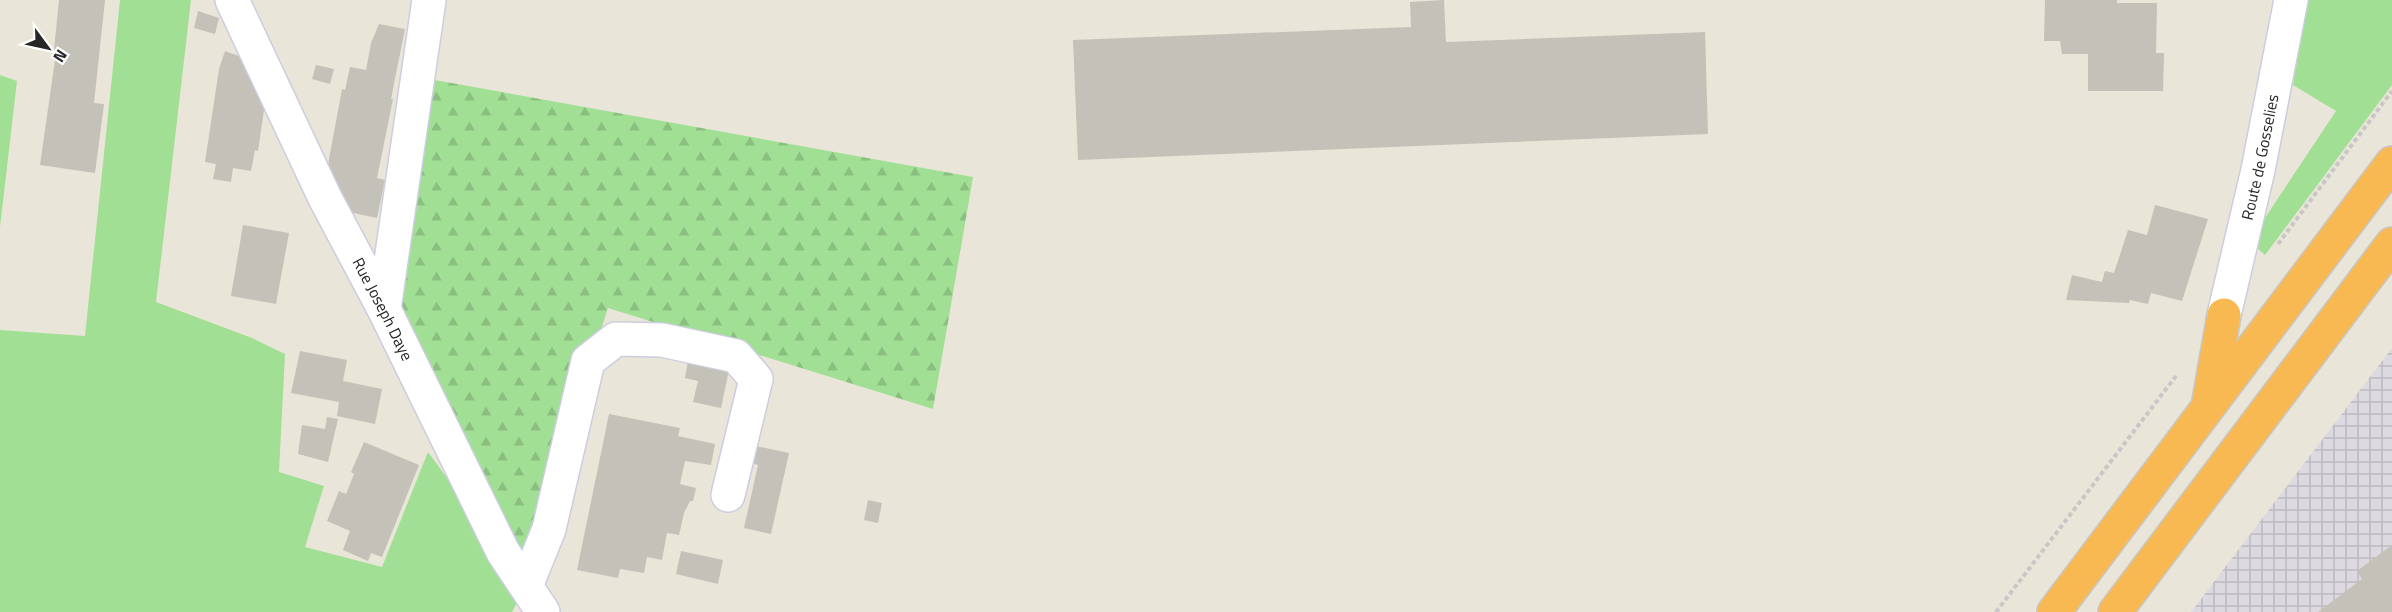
<svg xmlns="http://www.w3.org/2000/svg" width="2392" height="612" viewBox="0 0 2392 612" font-family="'Titillium Web',sans-serif">
<style>
.industrial{fill:url(#industrial-grid)}
.grass{fill:#a1df95}
.forest{fill:url(#forest-firs)}
.building{fill:#c4c1b8}
.lines{fill:none;stroke-linecap:round;stroke-linejoin:round}
.minor-casing{stroke:#cdcde0;stroke-width:36}
.highway-casing{stroke:#c7c7c7;stroke-width:36}
.path{stroke:#c7c7c7;stroke-width:4;stroke-dasharray:4.5 3;stroke-linecap:butt}
.minor{stroke:#fff;stroke-width:33}
.highway{stroke:#f8b953;stroke-width:33}
.labels{text-anchor:middle;stroke-width:6;stroke-linejoin:round;paint-order:stroke}
.street-label{font-size:16px;fill:#262626;stroke:#fff}
</style>
<defs>
<pattern id="industrial-grid" width="8" height="8" patternUnits="userSpaceOnUse" patternTransform="scale(1.5)"><rect width="8" height="8" fill="#ddd9e1"/><path d="M0 4h8M4 0v8" fill="none" stroke="#bebac1"/></pattern>
<pattern id="forest-firs" width="22" height="20" patternUnits="userSpaceOnUse" patternTransform="scale(1.5)"><rect width="22" height="20" fill="#a1df95"/><path d="M5 1l3.5 6h-7zM16 11l3.5 6h-7z" fill="#8abf80"/></pattern>
</defs>
<rect width="100%" height="100%" fill="#e9e5d8"/>
<!-- industrial -->
<path class="industrial" d="M 2392,348 L 2392,612 L 2191,612 Z"/>
<!-- grass -->
<path class="grass" d="M 120,0 L 191,0 L 156,302 L 252,338 L 285,354 L 279,472 L 324,486 L 305,547 L 382,567 L 428,452 L 526,586 L 512,612 L 0,612 L 0,330 L 85,336 Z
M 2307,0 L 2392,0 L 2392,85 L 2265,255 L 2254,245 L 2261,224 L 2336,111 L 2293,85 Z
M 0,75 L 17,81 L 0,227 Z"/>
<!-- forest -->
<path class="forest" d="M 418,77 L 973,177 L 933,409 L 608,308 L 581,391 L 526,586 L 393,329 Z"/>
<!-- building -->
<path class="building" d="M 59,0 L 105,0 L 94,103 L 104,104 L 95,173 L 40,165 L 55,60 L 53,60 Z
M 1444,0 L 1446,42 L 1705,32 L 1708,134 L 1078,160 L 1073,40 L 1411,27 L 1410,2 Z
M 2045,0 L 2117,0 L 2117,3 L 2157,3 L 2156,53 L 2164,53 L 2163,91 L 2088,91 L 2088,54 L 2062,54 L 2060,41 L 2044,41 Z
M 198,11 L 219,18 L 215,34 L 194,28 Z
M 379,24 L 405,29 L 391,99 L 393,99 L 377,178 L 385,180 L 377,218 L 339,210 L 327,170 L 342,89 L 345,90 L 350,67 L 366,70 L 371,43 Z
M 225,51 L 244,58 L 265,103 L 258,151 L 255,150 L 251,171 L 233,168 L 231,182 L 213,179 L 216,164 L 205,162 L 219,69 Z
M 316,65 L 334,69 L 330,84 L 312,79 Z
M 2155,205 L 2208,219 L 2182,301 L 2151,293 L 2148,304 L 2130,300 L 2129,303 L 2066,300 L 2072,275 L 2102,282 L 2105,271 L 2114,273 L 2128,230 L 2147,235 Z
M 243,225 L 289,233 L 276,304 L 231,296 Z
M 300,351 L 347,360 L 343,381 L 382,389 L 375,424 L 337,416 L 339,402 L 291,393 Z
M 688,361 L 729,370 L 721,408 L 693,402 L 698,381 L 685,378 Z
M 609,414 L 680,428 L 678,436 L 715,444 L 711,465 L 685,461 L 680,484 L 696,488 L 693,501 L 690,501 L 684,513 L 679,535 L 667,533 L 662,560 L 647,557 L 644,573 L 620,569 L 618,578 L 577,570 Z
M 327,417 L 338,419 L 328,462 L 298,454 L 302,425 L 325,429 Z
M 364,442 L 419,465 L 382,557 L 371,553 L 368,561 L 343,550 L 350,531 L 327,521 L 339,491 L 346,494 L 354,474 L 351,472 Z
M 751,445 L 789,453 L 771,534 L 744,528 L 758,465 L 747,462 Z
M 868,500 L 882,503 L 878,523 L 864,520 Z
M 2392,545 L 2392,612 L 2318,612 L 2362,579 L 2357,571 Z
M 681,551 L 723,560 L 718,584 L 676,574 Z"/>
<g class="lines">
<!-- minor casing -->
<g class="minor-casing">
<g id="minor">
<path id="s1" d="M 232,0 L 325,198 L 384,309 L 503,552 L 543,612"/>
<path d="M 384,309 L 429,0"/>
<path id="s2" d="M 2224,315 L 2258,170 L 2291,0"/>
<path d="M 526,586 L 549,529 L 588,361 L 616,339 L 662,340 L 736,356 L 756,379 L 728,495"/>
</g>
</g>
<!-- highway casing -->
<g class="highway-casing">
<path id="highway" d="M 2209,401 L 2224,315
M 2054,612 L 2392,163
M 2115,612 L 2392,244"/>
</g>
<!-- path -->
<path class="path" d="M 2278,244 L 2392,91
M 1996,612 L 2176,376"/>
<!-- minor -->
<use href="#minor" class="minor"/>
<!-- highway -->
<use href="#highway" class="highway"/>
</g>
<g class="labels">
<!-- street labels -->
<g class="street-label">
<text dy="6" stroke="none"><textPath href="#s2" startOffset="162">Route de Gosselies</textPath></text>
<text dy="6" stroke="none"><textPath href="#s1" startOffset="344">Rue Joseph Daye</textPath></text>
</g>
</g>
<!-- north arrow -->
<g transform="translate(48 48) rotate(123)" stroke="#ffffff" stroke-width="4.5" paint-order="stroke">
<path d="M0-4.5L10 22L0 15L-10 22Z" fill="#262626"/>
<text y="-9" font-size="16" font-weight="bold" text-anchor="middle" fill="#262626">N</text>
</g>
</svg>
